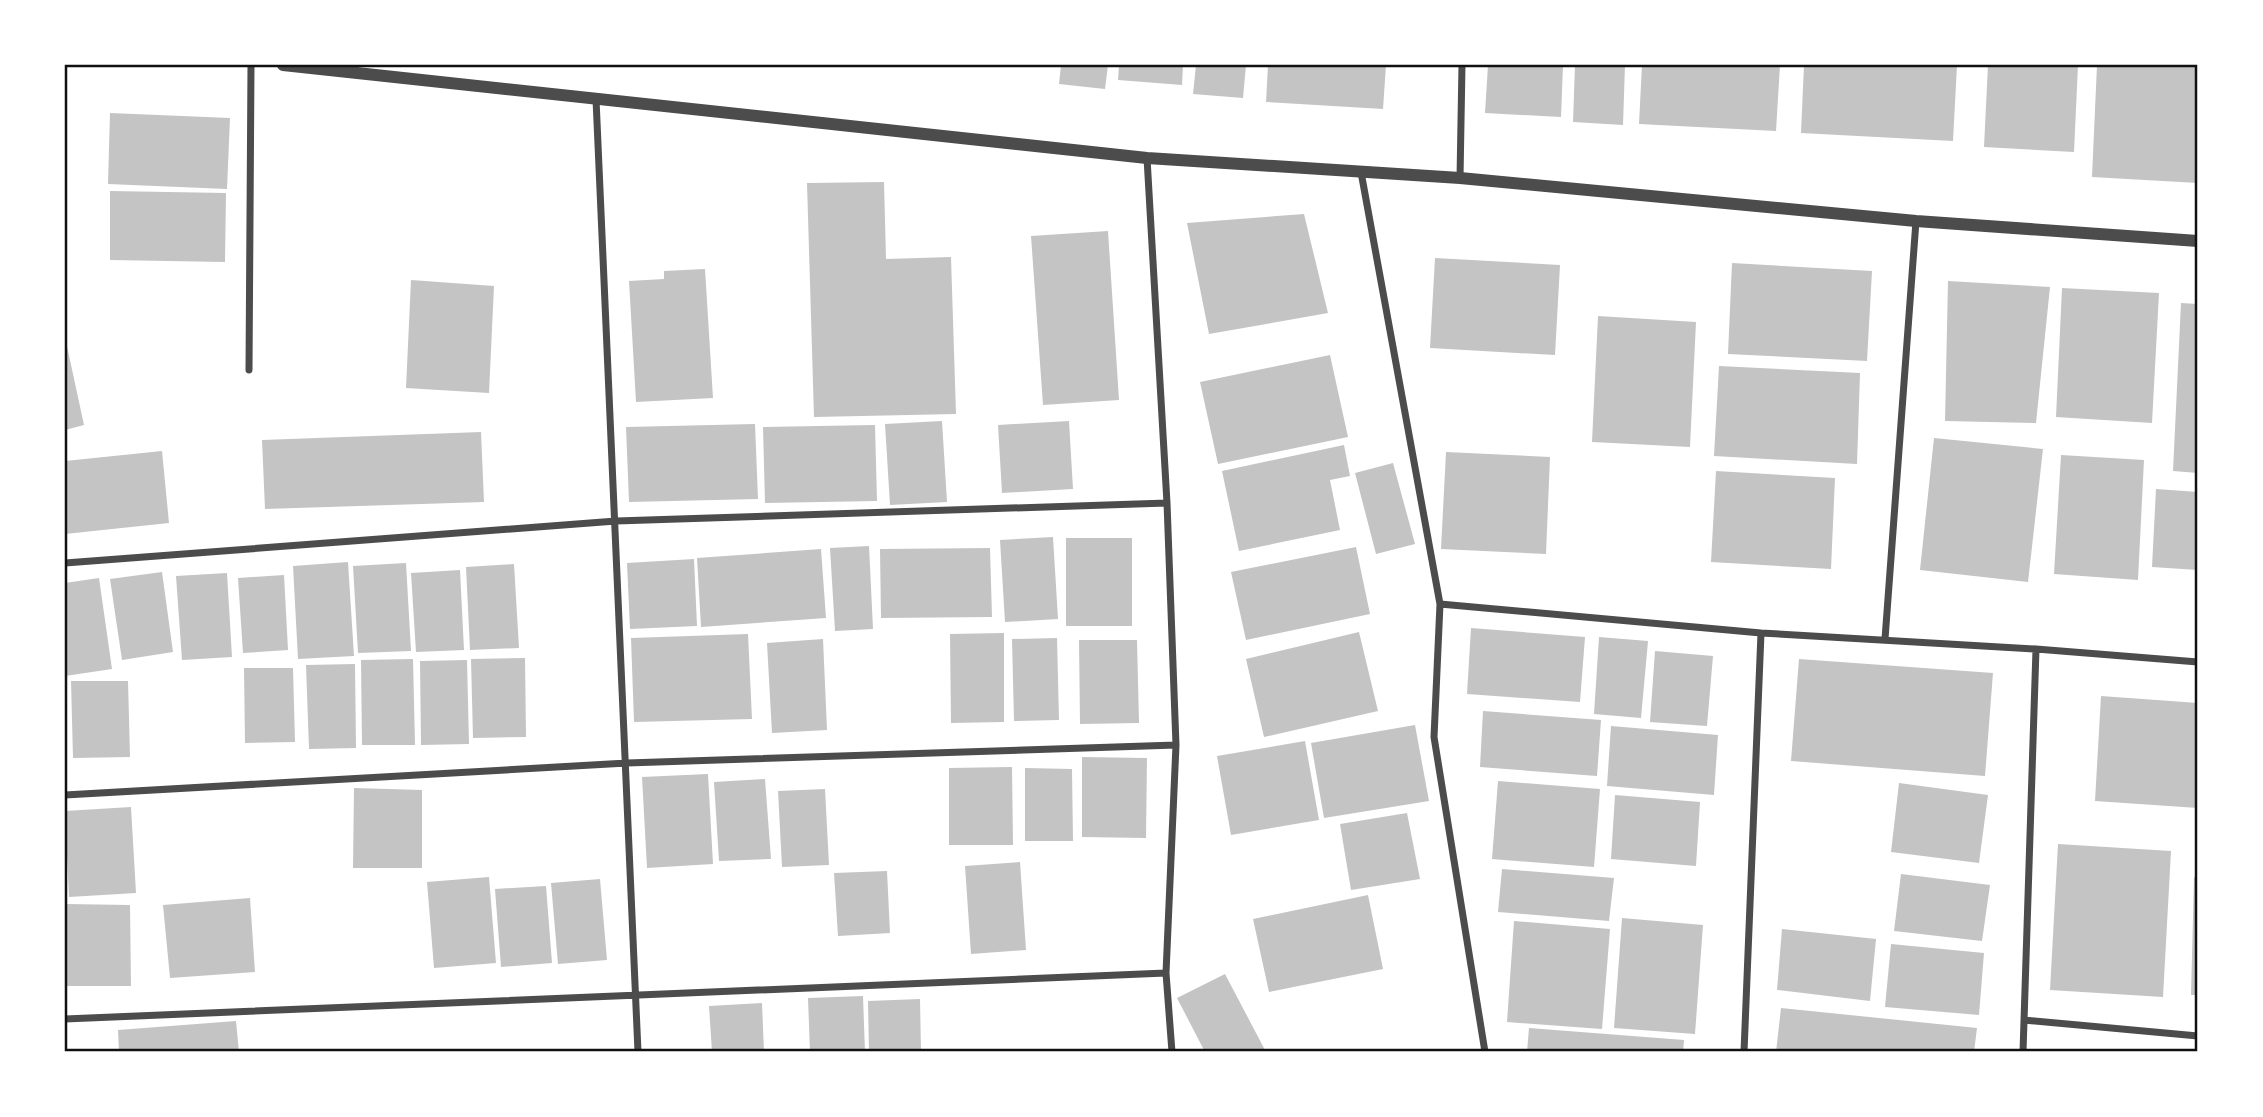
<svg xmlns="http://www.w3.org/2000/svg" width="2263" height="1117" viewBox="0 0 2263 1117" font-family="'Varela Round',sans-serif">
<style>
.building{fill:#c4c4c4}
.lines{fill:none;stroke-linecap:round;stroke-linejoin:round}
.minor{stroke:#4c4c4c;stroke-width:7}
.tertiary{stroke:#4c4c4c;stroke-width:12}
.neatline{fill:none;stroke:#111;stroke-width:2.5}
</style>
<rect width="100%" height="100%" fill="#fff"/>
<!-- building -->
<path class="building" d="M 1061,65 L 1108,65 L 1105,89 L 1059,84 Z
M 1119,65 L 1183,65 L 1182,85 L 1118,80 Z
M 1196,65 L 1246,65 L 1243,98 L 1193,94 Z
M 1268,65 L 1386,65 L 1383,109 L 1266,102 Z
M 1488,65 L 1563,65 L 1561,117 L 1485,113 Z
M 1575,65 L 1625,65 L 1623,125 L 1573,122 Z
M 1642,65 L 1780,65 L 1776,131 L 1639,124 Z
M 1804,65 L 1957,65 L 1953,141 L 1801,133 Z
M 1988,65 L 2078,65 L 2074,152 L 1984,147 Z
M 2097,65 L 2198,65 L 2198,183 L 2092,177 Z
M 110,113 L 230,118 L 227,189 L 108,184 Z
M 884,182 L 886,259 L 951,257 L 956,414 L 814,417 L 807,183 Z
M 110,191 L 226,193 L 225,262 L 110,260 Z
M 1304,214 L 1328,313 L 1209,334 L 1187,223 Z
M 1108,231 L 1119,400 L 1043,405 L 1031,236 Z
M 1435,258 L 1560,265 L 1555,355 L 1430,348 Z
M 1732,263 L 1872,271 L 1867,361 L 1728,354 Z
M 705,269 L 713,398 L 636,402 L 629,281 L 664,279 L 664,271 Z
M 411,280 L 494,286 L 489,393 L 406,388 Z
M 1948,281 L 2050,287 L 2036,423 L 1945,421 Z
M 2062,288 L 2159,293 L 2152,423 L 2056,417 Z
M 2181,303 L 2198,304 L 2198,473 L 2173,471 Z
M 1598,316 L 1696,322 L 1690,447 L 1592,442 Z
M 65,337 L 84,425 L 65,430 Z
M 1330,355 L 1348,437 L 1218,464 L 1200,382 Z
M 1719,366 L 1860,373 L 1857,464 L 1714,456 Z
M 942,421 L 947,502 L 890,505 L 885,424 Z
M 1069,421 L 1073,489 L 1002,493 L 998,425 Z
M 755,424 L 758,499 L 629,502 L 626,427 Z
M 875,425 L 877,501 L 765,503 L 763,427 Z
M 481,432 L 484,502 L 265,509 L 262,440 Z
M 1934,438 L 2043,449 L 2028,582 L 1920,570 Z
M 1344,445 L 1350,476 L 1330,480 L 1340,530 L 1239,551 L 1222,471 Z
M 162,451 L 169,523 L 65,534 L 65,461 Z
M 1446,452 L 1550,457 L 1546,554 L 1441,549 Z
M 2061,455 L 2144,460 L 2138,580 L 2054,574 Z
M 1393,463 L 1415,544 L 1376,554 L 1355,473 Z
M 1716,471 L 1835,478 L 1831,569 L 1711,562 Z
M 2156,489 L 2198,492 L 2198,570 L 2152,567 Z
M 1053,537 L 1058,619 L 1005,622 L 1000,540 Z
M 1066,538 L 1132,538 L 1132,626 L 1066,626 Z
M 869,546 L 873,629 L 835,631 L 830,548 Z
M 1356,547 L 1370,614 L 1246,640 L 1231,572 Z
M 990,548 L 992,617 L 881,618 L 880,549 Z
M 821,549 L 826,618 L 701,627 L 697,558 Z
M 694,559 L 697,626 L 630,629 L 627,563 Z
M 348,562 L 354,656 L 298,659 L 293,566 Z
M 406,563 L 411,651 L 358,653 L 353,566 Z
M 514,564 L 519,648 L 470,650 L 466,567 Z
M 460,570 L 464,650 L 416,652 L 411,573 Z
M 162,572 L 173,652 L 122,660 L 110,579 Z
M 227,573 L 232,657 L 182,660 L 176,576 Z
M 284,575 L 288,650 L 243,653 L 238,578 Z
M 99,578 L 112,669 L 65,676 L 65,583 Z
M 1471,628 L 1585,637 L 1580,702 L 1467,694 Z
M 1359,632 L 1378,711 L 1264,737 L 1246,659 Z
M 1004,633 L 1004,722 L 951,723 L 950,634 Z
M 748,634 L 752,719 L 634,722 L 631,638 Z
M 1599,637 L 1648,641 L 1641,718 L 1594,714 Z
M 1057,638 L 1059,720 L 1014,721 L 1012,639 Z
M 823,639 L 827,730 L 772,733 L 767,643 Z
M 1079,640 L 1137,640 L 1139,723 L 1080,724 Z
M 1655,651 L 1713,656 L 1707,726 L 1650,722 Z
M 525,658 L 526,737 L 473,738 L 471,659 Z
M 413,659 L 415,745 L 362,745 L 361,660 Z
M 1799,659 L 1993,673 L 1985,776 L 1791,761 Z
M 467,660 L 469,744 L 421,745 L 420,661 Z
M 355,664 L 356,748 L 309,749 L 306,665 Z
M 244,668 L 293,668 L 295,742 L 245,743 Z
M 71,681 L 128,681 L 130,757 L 73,758 Z
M 2101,696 L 2198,703 L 2198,808 L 2095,801 Z
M 1483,711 L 1601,720 L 1597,776 L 1480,767 Z
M 1415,725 L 1429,801 L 1324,818 L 1311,743 Z
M 1611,726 L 1718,735 L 1714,795 L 1607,786 Z
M 1305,741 L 1319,820 L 1231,835 L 1217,756 Z
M 1082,757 L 1147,758 L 1146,838 L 1082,837 Z
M 1012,767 L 1013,845 L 949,845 L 949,768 Z
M 1025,768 L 1072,769 L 1073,841 L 1025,841 Z
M 708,774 L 713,864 L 647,868 L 642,777 Z
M 765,779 L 771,859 L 719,861 L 714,782 Z
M 1498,781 L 1600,789 L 1594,867 L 1492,859 Z
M 1899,783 L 1988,795 L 1979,863 L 1891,852 Z
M 354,788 L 422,790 L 422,868 L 353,868 Z
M 825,789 L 829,865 L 782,867 L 778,791 Z
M 1615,795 L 1700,802 L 1696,866 L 1611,859 Z
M 131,807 L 136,893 L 69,897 L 65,811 Z
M 1407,813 L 1420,879 L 1351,890 L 1340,824 Z
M 2058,844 L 2171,851 L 2163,997 L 2050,990 Z
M 1020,862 L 1026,950 L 971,954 L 965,866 Z
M 1502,869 L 1614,878 L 1609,921 L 1498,912 Z
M 887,871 L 890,933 L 838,936 L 834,873 Z
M 1901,874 L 1990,885 L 1982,941 L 1894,931 Z
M 489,877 L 496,963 L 434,968 L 427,882 Z
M 2194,877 L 2198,878 L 2198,995 L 2191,995 Z
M 600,879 L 607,960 L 558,964 L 551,883 Z
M 546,886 L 552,963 L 501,967 L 495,889 Z
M 1368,895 L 1383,969 L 1269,992 L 1253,919 Z
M 250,898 L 255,972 L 170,978 L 163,905 Z
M 65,904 L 130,905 L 131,986 L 65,986 Z
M 1622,918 L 1703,925 L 1695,1034 L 1614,1028 Z
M 1514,921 L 1610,929 L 1602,1029 L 1507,1022 Z
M 1782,929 L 1876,939 L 1870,1001 L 1777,990 Z
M 1891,944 L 1984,953 L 1979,1015 L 1885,1007 Z
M 1225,974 L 1266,1052 L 1205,1052 L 1177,998 Z
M 863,996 L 865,1052 L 810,1052 L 808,998 Z
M 920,999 L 921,1052 L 869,1052 L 868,1001 Z
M 762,1003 L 764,1052 L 712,1052 L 709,1006 Z
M 1781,1008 L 1977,1028 L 1974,1052 L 1776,1052 Z
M 236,1021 L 239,1052 L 119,1052 L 118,1030 Z
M 1529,1028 L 1684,1040 L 1683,1052 L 1527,1052 Z"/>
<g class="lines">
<!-- minor -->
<path class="minor" d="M 596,99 L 638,1052
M 1147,158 L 1167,503 L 1176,745 L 1166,973 L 1172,1052
M 1361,172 L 1440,604 L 1434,737 L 1485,1052
M 1460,178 L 1462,65
M 249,370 L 251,65
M 65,563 L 616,521 L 1167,503
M 1440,604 L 1761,633 L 2036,649 L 2198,662
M 1885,639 L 1916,221
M 65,795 L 627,763 L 1176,745
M 65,1019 L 1166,973
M 2024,1020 L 2198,1036
M 1744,1052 L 1761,633
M 2023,1052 L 2036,649"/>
<!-- tertiary -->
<path class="tertiary" d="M 283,65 L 1147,158 L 1460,178 L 1916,221 L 2198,241"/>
</g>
<!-- border -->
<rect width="2263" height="1117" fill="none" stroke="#ffffff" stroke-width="133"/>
<rect x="66" y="66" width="2130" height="984" class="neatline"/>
</svg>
